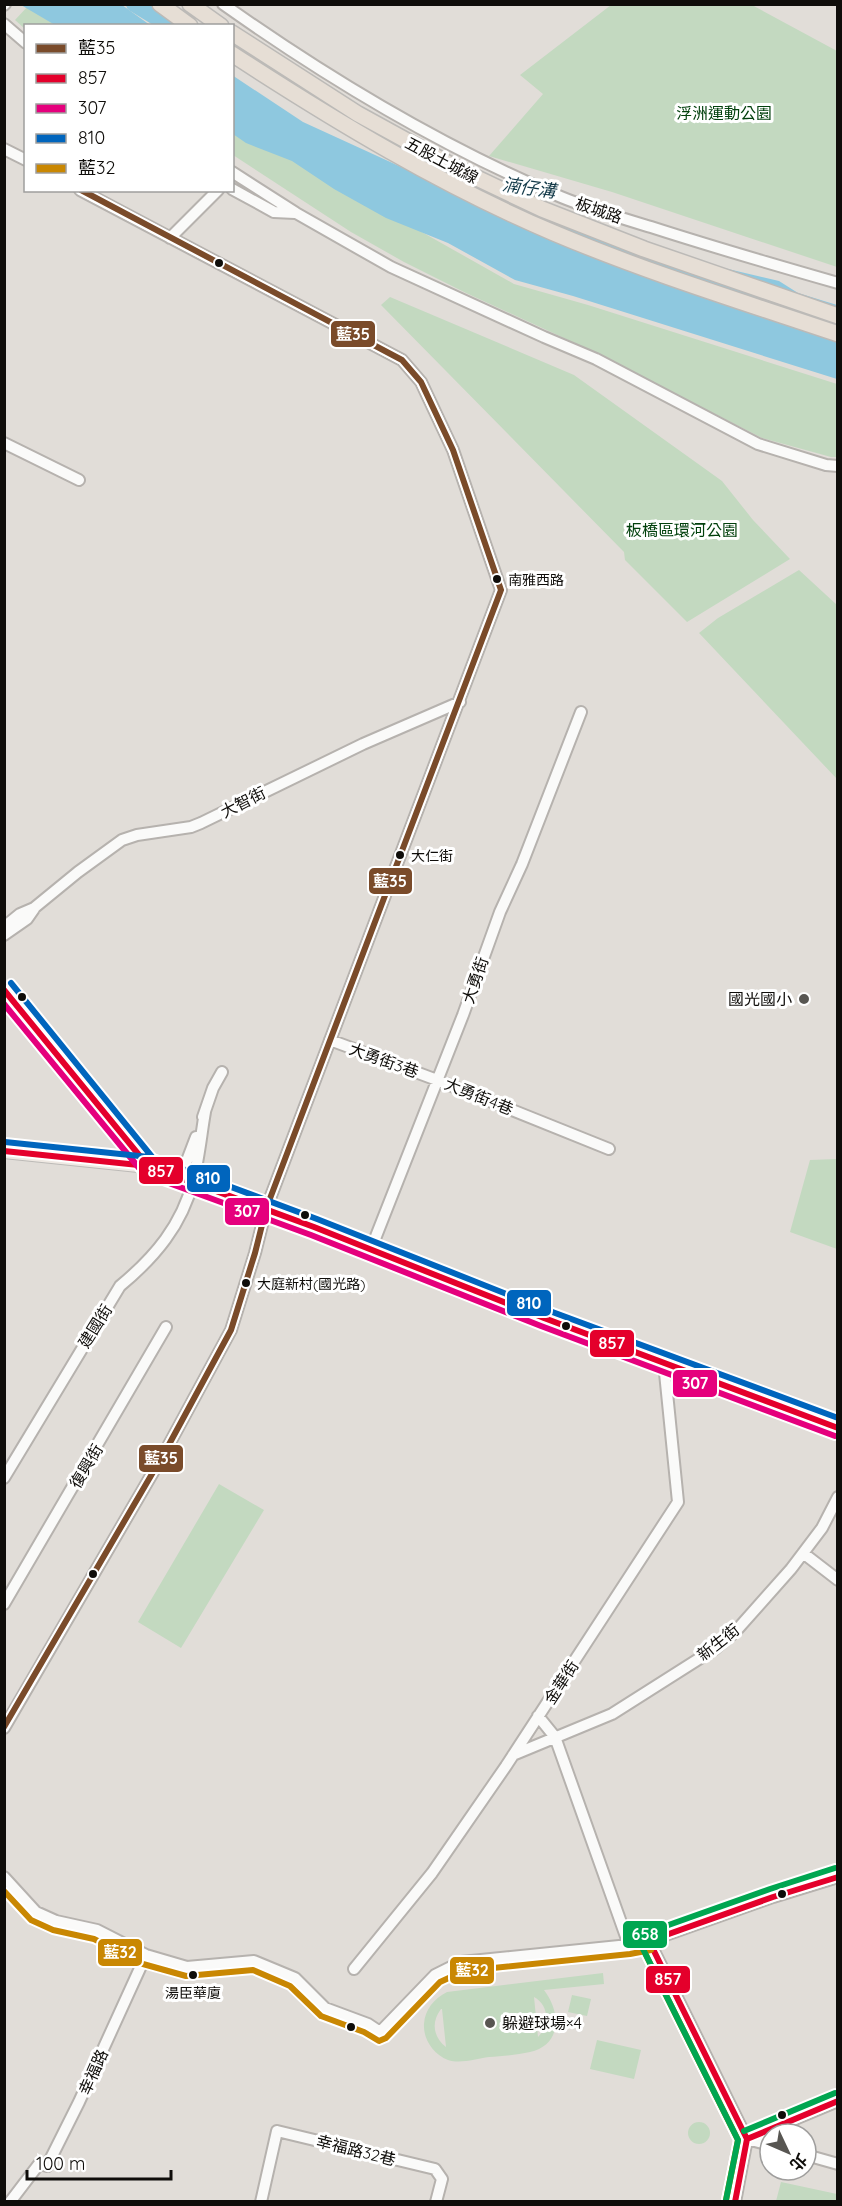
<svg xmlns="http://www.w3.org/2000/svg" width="842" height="2206" viewBox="0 0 842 2206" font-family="Quicksand,'Noto Sans TC',sans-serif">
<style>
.green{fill:#c3d9c0;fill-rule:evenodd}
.water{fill:#8ec8df}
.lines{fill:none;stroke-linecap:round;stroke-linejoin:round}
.river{stroke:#8ec8df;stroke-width:16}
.minor-casing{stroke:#b6b2ae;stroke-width:14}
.major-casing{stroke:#bcbab7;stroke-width:16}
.highway-casing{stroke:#bcbab7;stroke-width:18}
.minor{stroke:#fafaf9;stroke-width:10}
.major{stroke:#efe9e3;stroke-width:14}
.highway{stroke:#e6ded5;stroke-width:15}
.bus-1-casing{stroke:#fff;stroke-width:10}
.bus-2-casing{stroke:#fff;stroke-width:10}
.bus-3-casing{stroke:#fff;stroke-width:10}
.bus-4-casing{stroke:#fff;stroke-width:10}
.bus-5-casing{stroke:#fff;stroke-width:10}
.bus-6-casing{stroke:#fff;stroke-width:10}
.bus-1{stroke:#7a4b2a;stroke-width:6}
.bus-2{stroke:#e4002b;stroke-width:6}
.bus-3{stroke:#e5007d;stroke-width:6}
.bus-4{stroke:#0065bd;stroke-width:6}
.bus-5{stroke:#c98702;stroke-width:6}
.bus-6{stroke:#00a651;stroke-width:6}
.bus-dot{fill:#0f0d0a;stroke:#fff;stroke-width:2}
.poi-dot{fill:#585652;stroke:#fff;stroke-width:2}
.labels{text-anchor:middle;stroke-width:6;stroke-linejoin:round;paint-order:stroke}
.bus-label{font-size:14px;fill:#0f0d0a;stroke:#fff;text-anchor:start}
.park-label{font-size:16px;fill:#01400c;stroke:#fff}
.street-label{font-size:16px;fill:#0f0d0a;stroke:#fff}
.poi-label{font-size:16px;fill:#0f0d0a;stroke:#fff;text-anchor:end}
.water-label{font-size:18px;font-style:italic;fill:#133a49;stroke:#fff}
.line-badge{stroke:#fff;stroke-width:2}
.badge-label{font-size:16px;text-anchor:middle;font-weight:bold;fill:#fff}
</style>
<rect width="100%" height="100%" fill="#e1ddd8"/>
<!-- green -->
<path class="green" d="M 611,5 L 752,5 L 837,51 L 837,267 L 612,192 L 489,156 L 543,94 L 520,75 Z
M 28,6 L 64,25 L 26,26 L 25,29 L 15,20 Z
M 232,125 L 514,284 L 588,305 L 837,384 L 837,457 L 831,457 L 762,438 L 590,350 L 466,293 L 404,262 L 351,232 L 233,155 Z
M 390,297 L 574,375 L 722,481 L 753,520 L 790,559 L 687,622 L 625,560 L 624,552 L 381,305 Z
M 799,570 L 837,605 L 837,779 L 699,633 L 718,618 Z
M 837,1159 L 838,1159 L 837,1249 L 790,1232 L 810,1160 Z
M 219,1484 L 264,1510 L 181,1648 L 138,1622 Z
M 603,1973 L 604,1984 L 544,1990 C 561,2012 562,2045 530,2052 C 517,2055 502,2056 489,2057 C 476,2059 460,2064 448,2060 C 433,2054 423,2039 424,2024 C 425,2009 434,1999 447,1992 ZM 534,1997 C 549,2005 550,2025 538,2037 ZM 441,2009 L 442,2009 L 446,2047 C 433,2037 431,2022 441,2009 Z
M 572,1995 L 591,1999 L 587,2016 L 568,2012 Z
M 597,2040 L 641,2050 L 634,2079 L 590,2069 Z
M688 2133a11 11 0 1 1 22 0a11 11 0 1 1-22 0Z
M 781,2182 L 837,2194 L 837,2201 L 776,2201 Z"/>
<!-- water -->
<path class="water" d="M 21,5 L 122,5 L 150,25 L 55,25 Z
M 232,75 L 303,122 L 458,193 L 541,213 L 690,260 L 779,281 L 798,293 L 837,305 L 837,379 L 573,296 L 515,280 L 448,243 L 386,218 L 334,189 L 292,161 L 246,143 L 233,134 Z"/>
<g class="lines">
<!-- river -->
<path class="river" d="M 134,4 L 170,26
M 486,201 L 538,207"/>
<!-- minor casing -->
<g class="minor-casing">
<path id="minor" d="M 223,4 C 329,79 440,146 561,197 C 590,209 621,218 651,227 C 713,247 775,265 838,283
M 4,5 L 5,4
M 4,24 L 26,43
M 4,149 L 26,160
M 232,172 L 296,213 L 391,267 L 544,337 L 596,359 L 758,444 L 826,465 L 838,466
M 232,189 L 274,212 L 295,213
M 170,238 L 218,190
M 4,443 L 79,480
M 4,927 L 20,914 L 34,908 L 78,872 L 122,840 L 137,835 L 191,827 L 201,823 L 363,744 L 460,702
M 4,935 L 27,919 L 34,909
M 4,989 L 148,1166
M 330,1040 L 437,1080 L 609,1149
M 203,1117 L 213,1088 L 222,1072
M 180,1179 L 196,1137
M 371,1249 L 463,1015 L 500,912 L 522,864 L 581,712
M 4,1478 L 120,1286 C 155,1257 182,1225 193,1181 C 199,1159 201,1135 205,1112
M 803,1553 L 838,1580
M 4,1604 L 166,1327
M 538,1716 L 555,1737 L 629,1945
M 4,1728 L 166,1450 L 231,1330 L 255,1253 L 266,1209 L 501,590 L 453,450 L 421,382 L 402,360 L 80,190
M 513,1755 L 612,1714 L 716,1648 L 735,1632 L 791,1569 L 822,1528 L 838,1497
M 4,1877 L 36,1912 L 56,1921 L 97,1930 L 146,1955 L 187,1967 L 254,1961 L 295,1978 L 325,2008 L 368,2024 L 380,2032 L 435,1975 L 461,1962 L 629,1945 L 649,1941 L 773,1897 L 838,1877
M 649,1941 L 747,2139 L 735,2202
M 354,1969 L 432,1873 L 506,1766 L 678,1502 L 664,1363
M 747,2139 L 838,2101
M 747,2139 L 770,2145
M 806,2155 L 838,2164
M 10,2202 L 39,2164 L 47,2166 L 79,2102 L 146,1955
M 261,2202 L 277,2131 L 435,2169 L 442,2179 L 436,2202"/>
</g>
<!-- major casing -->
<g class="major-casing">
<path id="major" d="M 4,1151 L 148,1166 L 314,1227 L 544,1318 L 838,1428"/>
</g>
<!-- highway casing -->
<g class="highway-casing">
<path id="highway" d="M 160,4 L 190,26
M 190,4 L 221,26
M 232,33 L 358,114 L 460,170 L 542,209 L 644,249 L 838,316
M 232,54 C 335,121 441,185 554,233 C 646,272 743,302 838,334"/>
</g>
<!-- minor -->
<use href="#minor" class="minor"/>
<!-- major -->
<use href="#major" class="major"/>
<!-- highway -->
<use href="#highway" class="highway"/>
<!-- bus-1 casing -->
<g class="bus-1-casing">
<path id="bus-1" d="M 81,190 L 402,360 L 421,382 L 453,450 L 501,590
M 4,1727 L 166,1450 L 231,1330 L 255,1253 L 266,1209 L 501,590"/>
</g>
<!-- bus-2 casing -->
<g class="bus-2-casing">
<path id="bus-2" d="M 4,990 L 148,1166 L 314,1227 L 544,1318 L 838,1428
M 4,1151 L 148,1166 L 162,1172
M 747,2139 L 838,2101
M 735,2202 L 747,2139 L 649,1941 L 773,1897 L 838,1877"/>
</g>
<!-- bus-3 casing -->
<g class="bus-3-casing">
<path id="bus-3" d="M 4,1004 L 144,1174 L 311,1235 L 541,1326 L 835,1436"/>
</g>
<!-- bus-4 casing -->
<g class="bus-4-casing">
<path id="bus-4" d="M 11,983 L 153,1158 L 317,1219 L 547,1310 L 838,1418
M 5,1142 L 149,1157 L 166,1164"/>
</g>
<!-- bus-5 casing -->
<g class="bus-5-casing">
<path id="bus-5" d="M 4,1891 L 31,1920 L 53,1930 L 94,1939 L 143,1964 L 186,1976 L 253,1970 L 290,1986 L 321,2016 L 364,2032 L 379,2041 L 386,2038 L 440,1982 L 464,1971 L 630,1954 L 651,1950
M 641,1945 L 738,2140 L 726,2200"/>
</g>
<!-- bus-6 casing -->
<g class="bus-6-casing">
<path id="bus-6" d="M 744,2131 L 835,2093
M 726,2200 L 738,2140 L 641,1945 L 641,1938 L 646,1933 L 770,1889 L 835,1868"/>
</g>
<!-- bus-1 -->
<use href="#bus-1" class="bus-1"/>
<!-- bus-2 -->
<use href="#bus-2" class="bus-2"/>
<!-- bus-3 -->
<use href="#bus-3" class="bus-3"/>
<!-- bus-4 -->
<use href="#bus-4" class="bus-4"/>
<!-- bus-5 -->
<use href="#bus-5" class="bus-5"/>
<!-- bus-6 -->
<use href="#bus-6" class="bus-6"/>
</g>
<!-- markers -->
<g class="bus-dot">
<circle cx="219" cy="263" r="5"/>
<circle cx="497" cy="579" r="5"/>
<circle cx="400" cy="855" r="5"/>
<circle cx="22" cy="997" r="5"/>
<circle cx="305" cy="1215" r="5"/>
<circle cx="246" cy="1283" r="5"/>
<circle cx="566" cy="1326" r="5"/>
<circle cx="93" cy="1574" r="5"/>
<circle cx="782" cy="1894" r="5"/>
<circle cx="193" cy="1975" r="5"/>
<circle cx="351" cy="2027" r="5"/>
<circle cx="782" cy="2115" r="5"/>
</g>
<g class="poi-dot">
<circle cx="804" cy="999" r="6"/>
<circle cx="490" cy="2023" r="6"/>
</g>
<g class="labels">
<!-- bus labels -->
<g class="bus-label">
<text x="508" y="585">南雅西路</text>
<text x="411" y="861">大仁街</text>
<text x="257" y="1289">大庭新村(國光路)</text>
<text x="193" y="1998" text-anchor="middle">湯臣華廈</text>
</g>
<!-- park labels -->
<g class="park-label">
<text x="724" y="119">浮洲運動公園</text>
<text x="682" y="536">板橋區環河公園</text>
</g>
<!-- street labels -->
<g class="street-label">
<text transform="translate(442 160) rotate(28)" y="6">五股土城線</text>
<text transform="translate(599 210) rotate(19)" y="6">板城路</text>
<text transform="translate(243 802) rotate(-27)" y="6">大智街</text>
<text transform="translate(475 980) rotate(-71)" y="6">大勇街</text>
<text transform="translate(384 1060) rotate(20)" y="6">大勇街3巷</text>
<text transform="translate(479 1096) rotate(22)" y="6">大勇街4巷</text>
<text transform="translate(95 1326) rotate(-58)" y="6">建國街</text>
<text transform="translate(86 1466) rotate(-59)" y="6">復興街</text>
<text transform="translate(718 1642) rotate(-38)" y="6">新生街</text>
<text transform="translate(561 1682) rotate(-57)" y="6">金華街</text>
<text transform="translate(93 2072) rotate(-66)" y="6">幸福路</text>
<text transform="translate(356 2150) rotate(14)" y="6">幸福路32巷</text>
</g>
<!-- poi labels -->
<g class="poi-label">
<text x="792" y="1005">國光國小</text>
<text x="502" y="2029" text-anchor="start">躲避球場×4</text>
</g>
<!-- water labels -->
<g class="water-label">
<text transform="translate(529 188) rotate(8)" y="6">湳仔溝</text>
</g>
</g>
<g class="line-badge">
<rect x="330" y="320" width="46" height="28" rx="6" fill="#7a4b2a"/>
<rect x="368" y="867" width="45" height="28" rx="6" fill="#7a4b2a"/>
<rect x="138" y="1156" width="46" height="29" rx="6" fill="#e4002b"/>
<rect x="186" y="1164" width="45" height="29" rx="6" fill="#0065bd"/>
<rect x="224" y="1197" width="46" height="29" rx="6" fill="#e5007d"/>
<rect x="506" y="1289" width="46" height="28" rx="6" fill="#0065bd"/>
<rect x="589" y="1329" width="46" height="29" rx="6" fill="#e4002b"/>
<rect x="672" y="1369" width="46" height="29" rx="6" fill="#e5007d"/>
<rect x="138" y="1444" width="46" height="29" rx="6" fill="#7a4b2a"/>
<rect x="622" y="1920" width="46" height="29" rx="6" fill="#00a651"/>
<rect x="97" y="1938" width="46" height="29" rx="6" fill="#c98702"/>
<rect x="449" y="1956" width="46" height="29" rx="6" fill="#c98702"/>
<rect x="645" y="1965" width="46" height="29" rx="6" fill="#e4002b"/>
</g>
<g class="badge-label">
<text x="353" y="340">藍35</text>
<text x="390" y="887">藍35</text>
<text x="161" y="1177">857</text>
<text x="208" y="1184">810</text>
<text x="247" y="1217">307</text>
<text x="529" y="1309">810</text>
<text x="612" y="1349">857</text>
<text x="695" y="1389">307</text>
<text x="161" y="1464">藍35</text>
<text x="645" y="1940">658</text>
<text x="120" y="1958">藍32</text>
<text x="472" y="1976">藍32</text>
<text x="668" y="1985">857</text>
</g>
<!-- border -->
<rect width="842" height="2206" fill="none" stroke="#0f0d0a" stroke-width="12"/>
<!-- legend -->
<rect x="24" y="24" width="210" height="168" fill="#ffffff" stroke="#9f9e9d" stroke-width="1.5"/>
<rect x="36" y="44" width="30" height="9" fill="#7a4b2a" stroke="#9f9e9d" stroke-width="1.5"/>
<text x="78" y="54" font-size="18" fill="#0f0d0a">藍35</text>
<rect x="36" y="74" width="30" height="9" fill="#e4002b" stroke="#9f9e9d" stroke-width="1.5"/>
<text x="78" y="84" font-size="18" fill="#0f0d0a">857</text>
<rect x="36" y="104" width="30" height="9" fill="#e5007d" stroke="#9f9e9d" stroke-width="1.5"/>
<text x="78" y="114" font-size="18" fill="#0f0d0a">307</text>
<rect x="36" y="134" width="30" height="9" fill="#0065bd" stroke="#9f9e9d" stroke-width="1.5"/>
<text x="78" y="144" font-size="18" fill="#0f0d0a">810</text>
<rect x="36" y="164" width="30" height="9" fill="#c98702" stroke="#9f9e9d" stroke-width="1.5"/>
<text x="78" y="174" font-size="18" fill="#0f0d0a">藍32</text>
<!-- north arrow -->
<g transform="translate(788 2152) rotate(134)"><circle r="28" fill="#ffffff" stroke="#9f9e9d" stroke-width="1.5"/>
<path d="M0-4.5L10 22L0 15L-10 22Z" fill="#585652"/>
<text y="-9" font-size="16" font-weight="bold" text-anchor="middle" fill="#0f0d0a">北</text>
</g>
<!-- scale -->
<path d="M27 2170v9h144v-9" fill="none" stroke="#0f0d0a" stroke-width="3"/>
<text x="36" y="2170" font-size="18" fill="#0f0d0a" stroke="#ffffff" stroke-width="4.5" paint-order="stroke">100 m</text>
</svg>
